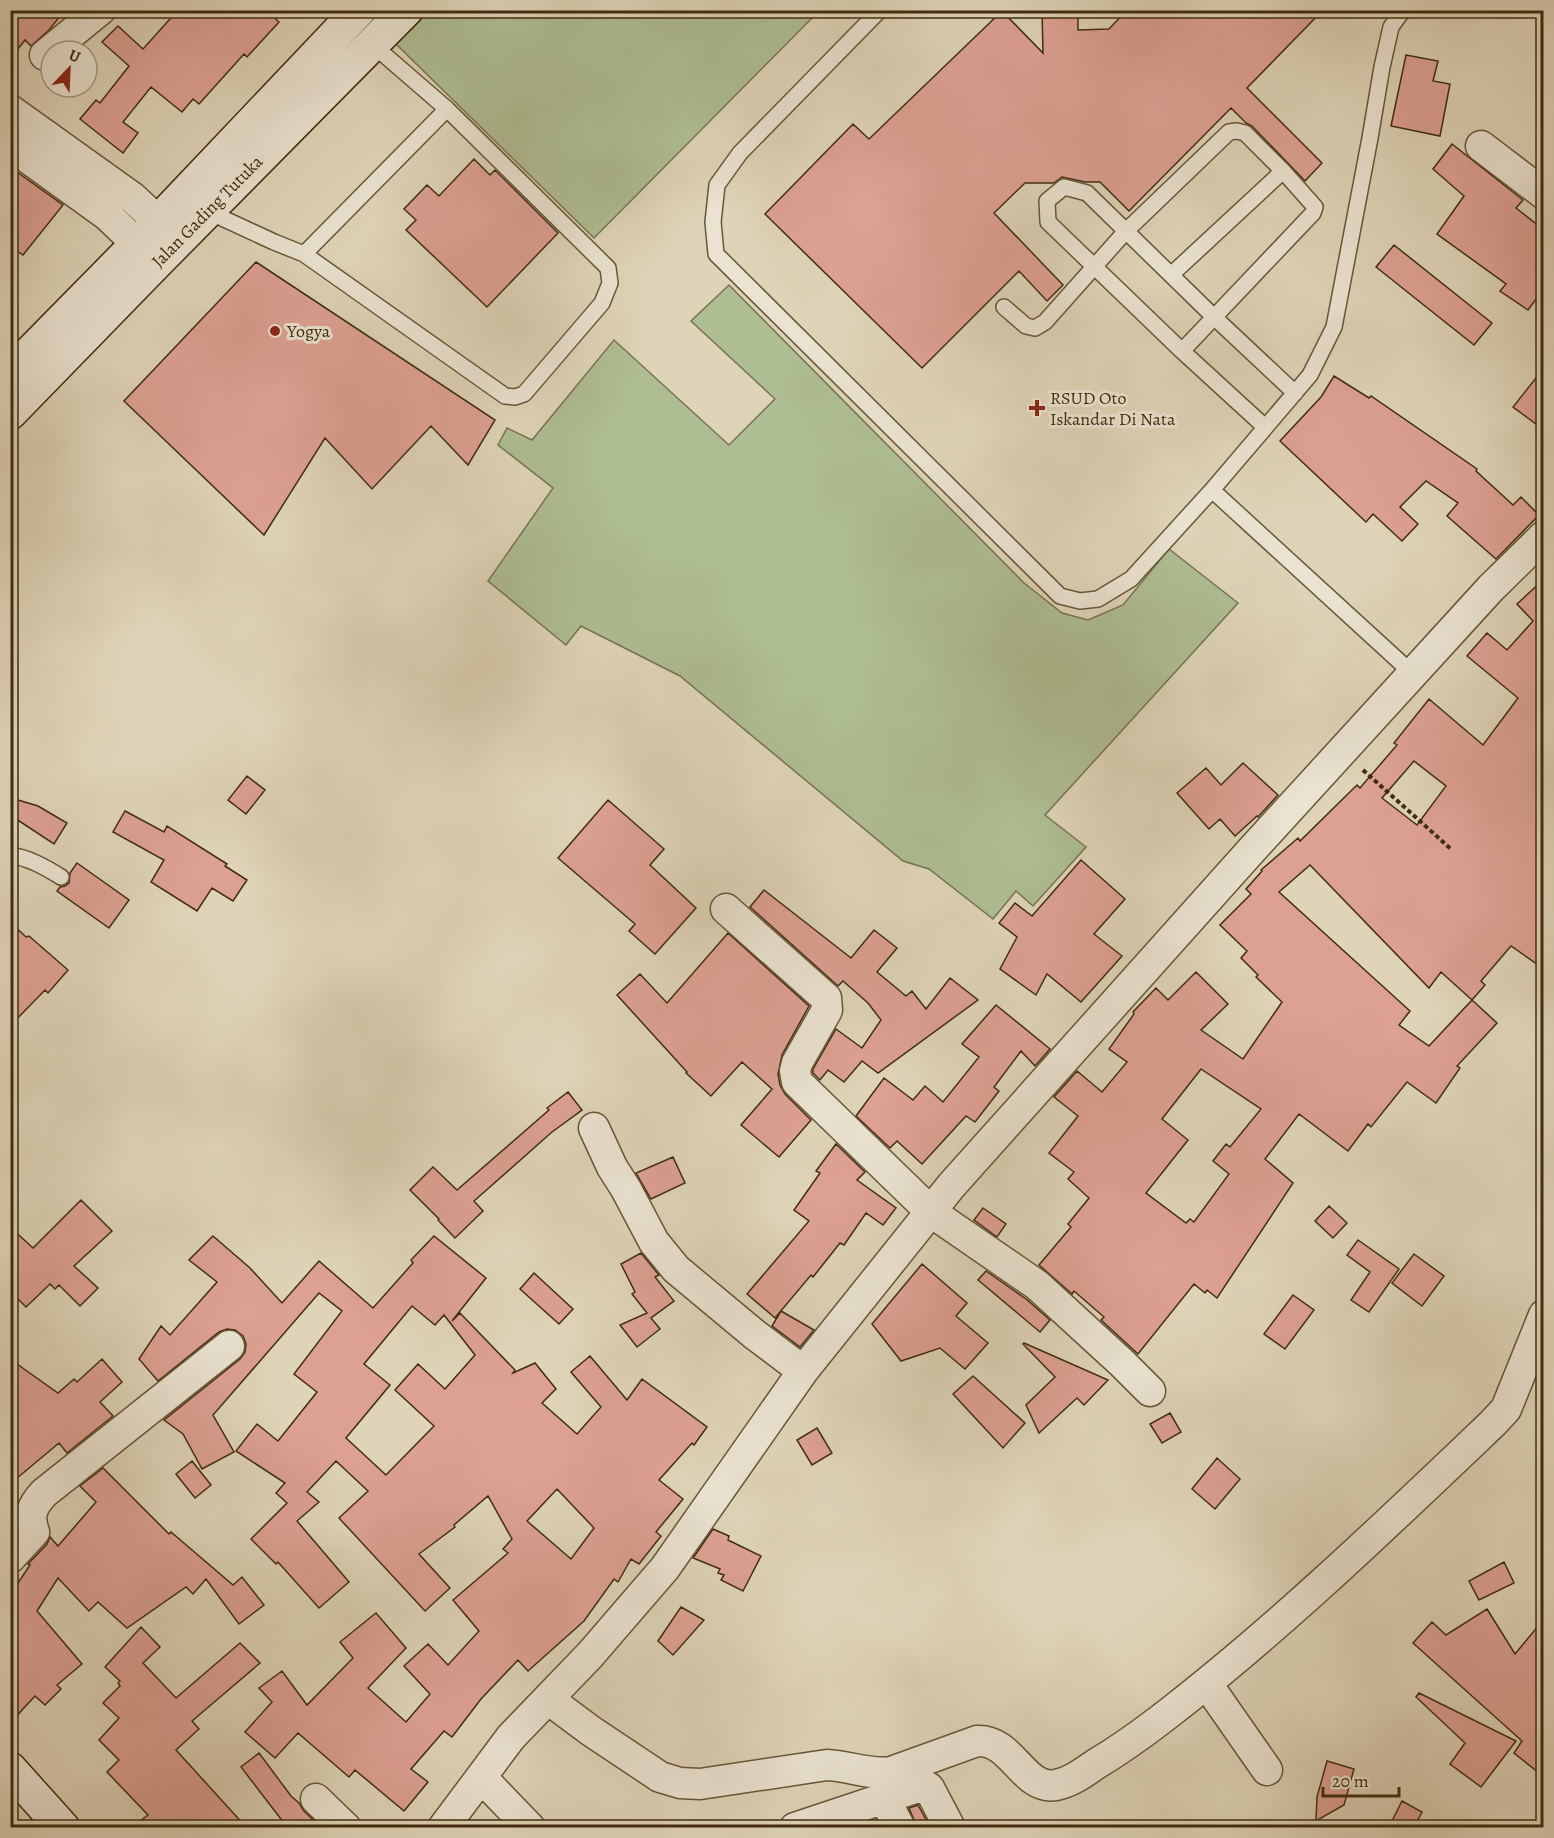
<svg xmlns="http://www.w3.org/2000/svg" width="1554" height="1838" viewBox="0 0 1554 1838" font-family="Alegreya,serif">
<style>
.green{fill:#aebd92;stroke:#777450;stroke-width:1.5}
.building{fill:#dda193;stroke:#402c0e;stroke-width:1.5;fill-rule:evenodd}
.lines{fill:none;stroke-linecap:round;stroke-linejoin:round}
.lane-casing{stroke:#685638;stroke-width:18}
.street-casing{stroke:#685638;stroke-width:33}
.secondary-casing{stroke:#402c0e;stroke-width:36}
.path{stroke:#402c0e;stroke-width:4;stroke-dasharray:4.5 3;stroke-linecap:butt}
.lane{stroke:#eae3d1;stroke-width:15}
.street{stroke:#eae3d1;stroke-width:30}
.secondary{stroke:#eae3d1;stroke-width:33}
.poi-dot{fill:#8f2418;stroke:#eae3d1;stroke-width:2}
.labels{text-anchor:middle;stroke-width:6;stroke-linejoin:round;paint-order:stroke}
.street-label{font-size:18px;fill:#402c0e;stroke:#eae3d1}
.poi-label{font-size:18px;fill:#402c0e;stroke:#eae3d1;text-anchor:start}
</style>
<rect width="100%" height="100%" fill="#dfd4b8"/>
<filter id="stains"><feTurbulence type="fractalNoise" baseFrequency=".00333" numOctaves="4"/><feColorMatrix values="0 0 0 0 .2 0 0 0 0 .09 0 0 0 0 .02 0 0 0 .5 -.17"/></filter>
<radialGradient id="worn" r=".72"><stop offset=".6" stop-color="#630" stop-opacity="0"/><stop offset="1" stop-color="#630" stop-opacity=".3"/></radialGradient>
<!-- green -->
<path class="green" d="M 430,11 L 430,10 L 819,11 L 594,238 L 396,44 Z
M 729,285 L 1024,583 L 1062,613 L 1088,620 L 1123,605 L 1169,549 L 1238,603 L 1045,815 L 1086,847 L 1033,906 L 1016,891 L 993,919 L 929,869 L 903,861 L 680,676 L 581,626 L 566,645 L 488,581 L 553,488 L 498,445 L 507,428 L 532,440 L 614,340 L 729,445 L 775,399 L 691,321 Z"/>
<!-- building -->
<path class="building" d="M 10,10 L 65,10 L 49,30 L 31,46 L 25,40 L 10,59 Z
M 178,10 L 266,10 L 279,22 L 247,57 L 244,54 L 199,104 L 193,99 L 182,112 L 151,87 L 123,122 L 138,133 L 123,153 L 80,119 L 96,100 L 100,103 L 129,66 L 102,42 L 118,26 L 143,49 Z
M 1042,10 L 1078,10 L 1078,30 L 1109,29 L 1127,10 L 1323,10 L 1247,88 L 1322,163 L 1305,181 L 1252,126 L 1246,123 L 1231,108 L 1129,211 L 1100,182 L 1085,182 L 1062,177 L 1054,183 L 1025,183 L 994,213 L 1063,285 L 1047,301 L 1019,271 L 922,368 L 765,214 L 853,124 L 869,139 L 1002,11 L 1043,53 Z
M 1406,55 L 1438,61 L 1433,81 L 1450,84 L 1440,136 L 1391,126 Z
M 1452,144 L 1523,200 L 1516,208 L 1544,230 L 1544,288 L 1528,310 L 1500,291 L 1506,284 L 1437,234 L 1464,196 L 1433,169 Z
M 474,159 L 490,175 L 495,170 L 558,233 L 487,307 L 406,230 L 416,220 L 404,209 L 427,185 L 439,196 Z
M 10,167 L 63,205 L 23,255 L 10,246 Z
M 1394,245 L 1492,323 L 1474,345 L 1376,267 Z
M 256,262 L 495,420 L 468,465 L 431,426 L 372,489 L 325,438 L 264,535 L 124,401 Z
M 1544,368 L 1544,430 L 1513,407 Z
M 1334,376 L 1369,398 L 1371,396 L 1477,469 L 1476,471 L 1513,505 L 1521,497 L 1539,515 L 1496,559 L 1447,516 L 1458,503 L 1426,481 L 1400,507 L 1418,524 L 1402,541 L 1373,514 L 1366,522 L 1280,441 L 1321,397 Z
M 1544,579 L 1544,969 L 1511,946 L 1481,981 L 1485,985 L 1472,1000 L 1497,1023 L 1457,1066 L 1460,1068 L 1436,1103 L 1407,1082 L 1371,1127 L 1368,1124 L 1348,1151 L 1299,1114 L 1265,1159 L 1293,1183 L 1217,1298 L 1207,1290 L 1205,1293 L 1194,1284 L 1138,1354 L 1101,1320 L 1104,1317 L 1074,1291 L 1072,1294 L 1039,1265 L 1071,1227 L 1068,1224 L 1089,1198 L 1068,1179 L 1074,1172 L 1049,1153 L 1078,1116 L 1054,1097 L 1077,1071 L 1102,1092 L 1127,1062 L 1109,1049 L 1134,1014 L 1133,1012 L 1156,988 L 1168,1000 L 1196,972 L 1228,1004 L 1201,1030 L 1243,1059 L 1282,1002 L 1256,977 L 1258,975 L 1241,958 L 1247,951 L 1220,925 L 1251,894 L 1246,889 L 1262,871 L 1261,870 L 1298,838 L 1300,841 L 1357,785 L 1360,788 L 1397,745 L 1394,743 L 1429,699 L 1483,745 L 1518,698 L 1467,656 L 1487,633 L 1507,650 L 1533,621 L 1517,604 ZM 1414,761 L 1446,786 L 1417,825 L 1382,798 ZM 1310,865 L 1429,988 L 1441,972 L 1472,1000 L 1429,1046 L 1399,1025 L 1410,1011 L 1279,892 ZM 1201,1069 L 1261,1109 L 1230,1147 L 1226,1144 L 1213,1161 L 1229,1174 L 1194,1222 L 1190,1219 L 1186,1223 L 1146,1193 L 1188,1140 L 1162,1119 Z
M 1243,763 L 1278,795 L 1258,817 L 1257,816 L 1235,836 L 1220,819 L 1209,829 L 1177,793 L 1206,768 L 1221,785 Z
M 247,776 L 265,790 L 246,814 L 228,800 Z
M 18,800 L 38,806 L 67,823 L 54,844 L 10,815 L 10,812 Z
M 608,800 L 664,849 L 650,865 L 696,908 L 655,954 L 629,931 L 635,924 L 558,858 Z
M 125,811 L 164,832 L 167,826 L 227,864 L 225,866 L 247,880 L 233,901 L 212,888 L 197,911 L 151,882 L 164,860 L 113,832 Z
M 1081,860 L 1125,899 L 1094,934 L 1122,956 L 1081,1002 L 1047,974 L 1036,995 L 1000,969 L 1017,937 L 999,923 L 1015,903 L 1032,916 Z
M 77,863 L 129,900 L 109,928 L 57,891 L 60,887 L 65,886 L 69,883 L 70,873 Z
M 764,890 L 851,958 L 874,930 L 897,948 L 877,972 L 906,996 L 912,991 L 926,1009 L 950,978 L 978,1000 L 878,1073 L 862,1061 L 844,1082 L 828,1070 L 820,1080 L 813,1073 L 813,1069 L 836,1029 L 862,1048 L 881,1020 L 868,1003 L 843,981 L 838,986 L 750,907 Z
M 10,922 L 26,937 L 29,936 L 68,970 L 48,993 L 45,990 L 10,1026 Z
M 728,933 L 809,1006 L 782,1055 L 778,1074 L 780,1085 L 785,1094 L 811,1120 L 779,1157 L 741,1125 L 772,1089 L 742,1062 L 711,1096 L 686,1073 L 687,1072 L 617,995 L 640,974 L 667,1003 Z
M 996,1005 L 1050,1049 L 1035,1066 L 1021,1051 L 994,1087 L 999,1091 L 975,1122 L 966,1116 L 922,1164 L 897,1141 L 890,1148 L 856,1116 L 884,1078 L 913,1100 L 925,1086 L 943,1102 L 979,1057 L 962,1044 Z
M 568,1092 L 582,1110 L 552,1132 L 474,1201 L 483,1211 L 455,1238 L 438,1220 L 439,1219 L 410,1190 L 433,1167 L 457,1190 L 549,1110 L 547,1108 Z
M 836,1144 L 865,1172 L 857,1180 L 896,1208 L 883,1225 L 866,1213 L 844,1245 L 840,1243 L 813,1277 L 811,1275 L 775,1318 L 747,1294 L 809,1221 L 794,1210 L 820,1173 L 816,1171 Z
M 673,1157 L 685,1183 L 651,1199 L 636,1173 Z
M 81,1200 L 112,1231 L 74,1266 L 98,1288 L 80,1306 L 59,1285 L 55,1289 L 50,1284 L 26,1307 L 10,1291 L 10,1227 L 33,1248 Z
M 1329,1206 L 1347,1223 L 1333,1238 L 1315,1221 Z
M 983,1208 L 1006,1224 L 997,1237 L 974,1220 Z
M 213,1236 L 250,1268 L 282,1303 L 319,1261 L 373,1308 L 413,1263 L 411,1260 L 434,1236 L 486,1278 L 452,1321 L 460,1313 L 515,1370 L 513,1373 L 535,1363 L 556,1389 L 542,1403 L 577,1434 L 601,1407 L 571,1372 L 590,1356 L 627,1400 L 642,1379 L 707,1427 L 694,1445 L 692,1443 L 659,1480 L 683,1499 L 656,1532 L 661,1536 L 639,1564 L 631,1559 L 618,1582 L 614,1579 L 584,1621 L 528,1671 L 518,1660 L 481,1699 L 452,1737 L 444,1731 L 411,1769 L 428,1782 L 404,1811 L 355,1770 L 349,1777 L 298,1733 L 275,1758 L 245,1732 L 272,1702 L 259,1688 L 282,1671 L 307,1705 L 353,1658 L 340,1642 L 376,1613 L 406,1648 L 368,1688 L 406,1722 L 430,1694 L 404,1666 L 428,1644 L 448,1665 L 479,1631 L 453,1600 L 508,1553 L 503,1549 L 512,1539 L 488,1496 L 454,1525 L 455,1527 L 419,1554 L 450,1588 L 425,1611 L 339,1518 L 368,1491 L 336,1461 L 307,1492 L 319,1502 L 297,1521 L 349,1582 L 319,1608 L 278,1562 L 276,1564 L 251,1539 L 287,1503 L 276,1493 L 285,1483 L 236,1451 L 257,1424 L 278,1441 L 317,1392 L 294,1374 L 342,1311 L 319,1293 L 213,1415 L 234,1452 L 202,1469 L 183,1434 L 164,1420 L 240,1359 L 245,1352 L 246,1344 L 243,1336 L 235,1330 L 227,1329 L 219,1332 L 158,1381 L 139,1359 L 161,1326 L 170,1335 L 217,1282 L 189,1260 ZM 412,1306 L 435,1325 L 444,1315 L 475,1355 L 445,1389 L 418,1364 L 395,1390 L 434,1426 L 386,1475 L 346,1438 L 390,1385 L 364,1364 ZM 557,1489 L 594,1528 L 571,1559 L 527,1521 Z
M 1358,1240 L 1399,1269 L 1369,1312 L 1351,1300 L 1370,1272 L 1347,1255 Z
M 641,1253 L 659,1275 L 655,1277 L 674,1301 L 651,1318 L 660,1329 L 637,1347 L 620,1325 L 647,1313 L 632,1294 L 635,1292 L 621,1264 Z
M 1414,1254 L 1444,1276 L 1422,1306 L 1392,1283 Z
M 922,1264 L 967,1303 L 956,1316 L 988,1343 L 965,1369 L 940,1348 L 901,1361 L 872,1324 Z
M 986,1271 L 1026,1299 L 1050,1320 L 1040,1332 L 978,1280 Z
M 534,1273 L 573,1309 L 559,1324 L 520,1289 Z
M 1293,1295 L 1314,1310 L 1285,1349 L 1264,1334 Z
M 781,1311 L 814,1330 L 800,1347 L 772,1326 Z
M 1024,1343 L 1108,1380 L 1084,1405 L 1077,1398 L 1039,1433 L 1026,1405 L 1055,1377 L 1023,1344 Z
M 10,1359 L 58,1393 L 74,1379 L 77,1382 L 102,1359 L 122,1382 L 100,1402 L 113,1416 L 67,1453 L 59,1443 L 10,1484 Z
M 973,1376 L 1025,1423 L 1003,1448 L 953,1394 Z
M 1170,1413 L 1181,1432 L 1162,1443 L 1150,1424 Z
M 817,1428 L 832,1453 L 812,1465 L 797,1440 Z
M 1217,1458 L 1240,1479 L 1215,1509 L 1192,1489 Z
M 192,1461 L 211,1485 L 195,1498 L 176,1474 Z
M 103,1468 L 169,1534 L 171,1532 L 233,1585 L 242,1577 L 264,1605 L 239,1624 L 206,1579 L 193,1594 L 186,1587 L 127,1628 L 98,1602 L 89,1611 L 58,1578 L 37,1611 L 82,1664 L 57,1685 L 61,1689 L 45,1705 L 35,1696 L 10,1723 L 10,1595 L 30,1565 L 28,1564 L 47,1544 L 50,1537 L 58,1546 L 96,1502 L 80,1486 Z
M 10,1496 L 17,1503 L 14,1515 L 15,1527 L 10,1532 Z
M 713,1529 L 729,1536 L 728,1540 L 761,1556 L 743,1591 L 721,1580 L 724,1575 L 718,1573 L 720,1569 L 693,1558 Z
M 1504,1562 L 1514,1583 L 1479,1600 L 1469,1581 Z
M 681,1607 L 704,1620 L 673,1655 L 658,1641 Z
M 1487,1609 L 1515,1654 L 1544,1619 L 1544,1777 L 1514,1753 L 1522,1741 L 1413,1643 L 1432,1622 L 1446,1635 Z
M 141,1627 L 160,1647 L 143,1663 L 176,1698 L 240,1643 L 260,1663 L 192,1721 L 199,1729 L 176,1750 L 246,1827 L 132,1827 L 148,1815 L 107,1772 L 119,1760 L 99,1740 L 119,1718 L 103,1703 L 120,1686 L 118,1683 L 120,1681 L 105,1667 Z
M 1419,1693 L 1516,1741 L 1481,1787 L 1450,1764 L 1465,1743 L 1416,1697 Z
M 259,1753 L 291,1796 L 299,1803 L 304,1811 L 321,1827 L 287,1827 L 241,1767 Z
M 1327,1761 L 1354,1769 L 1344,1805 L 1316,1821 L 1317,1797 Z
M 1402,1801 L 1422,1812 L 1414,1827 L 1389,1827 Z
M 918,1805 L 929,1825 L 924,1827 L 917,1827 L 909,1808 Z"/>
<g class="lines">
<!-- lane casing -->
<g class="lane-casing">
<path id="lane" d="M 880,10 L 740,153 L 717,185 L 713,222 L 716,254 L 1060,596 L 1080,601 L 1098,599 L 1131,579 L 1212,490
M 1403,10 L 1391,27 L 1382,67 L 1370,138 L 1334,327 L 1310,375 L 1212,490 L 1413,674
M 207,211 L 274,242 L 304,254 L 447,109
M 304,254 L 505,396 L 515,397 L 524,394 L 602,303 L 610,283 L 608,268 L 447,109 L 373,45
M 1172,274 L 1283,171 L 1315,207 L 1313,213 L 1182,351
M 1004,307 L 1026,326 L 1035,328 L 1045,322 L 1126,231 L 1229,132 L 1237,131 L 1245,133 L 1283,171
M 1265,427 L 1182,351 L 1048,222 L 1047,201 L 1064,187 L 1087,193 L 1214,317 L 1295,393
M 10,855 C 29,858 45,867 61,877"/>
</g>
<!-- street casing -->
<g class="street-casing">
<path id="street" d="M 45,55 L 100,10
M 10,110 L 133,198 L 176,238
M 10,145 L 107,215 L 155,261
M 1481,146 L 1544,194
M 726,909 L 826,998 L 827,1010 L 797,1063 L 795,1071 L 797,1082 L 931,1212 L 1037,1285 L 1122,1363 L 1150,1391
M 594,1128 L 612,1167 L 626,1189 L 654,1242 L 676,1269 L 754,1334 L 803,1371
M 10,1558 L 34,1532 C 28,1515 32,1506 44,1493 L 229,1346
M 1207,1684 L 1267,1770
M 548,1699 L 591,1731 L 660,1777 L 680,1783 L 700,1784 L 827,1765 C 849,1766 869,1775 891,1772 L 977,1741 C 1013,1739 1023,1791 1056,1785 C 1071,1782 1083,1773 1096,1764 C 1118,1751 1139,1736 1160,1720 C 1278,1629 1385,1526 1493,1423 L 1506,1409 L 1544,1315
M 481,1777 L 530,1828
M 884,1798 L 900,1828
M 316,1799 L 346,1828
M 443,1828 L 511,1737 L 590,1655 L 665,1568 L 803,1371 L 951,1186 L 1249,853 L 1491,588 L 1544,536
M 795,1828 L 924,1785 L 929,1788 L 950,1828"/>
</g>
<!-- secondary casing -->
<g class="secondary-casing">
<g id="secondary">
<path d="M 10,373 L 138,243 L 359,10"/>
<path id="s1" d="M 10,413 L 157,262 L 406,10"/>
<path d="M 10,1769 L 63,1828"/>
</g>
</g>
<!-- path -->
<path class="path" d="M 1363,770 L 1451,849"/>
<!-- lane -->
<use href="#lane" class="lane"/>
<!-- street -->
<use href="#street" class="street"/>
<!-- secondary -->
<use href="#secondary" class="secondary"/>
</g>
<!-- markers -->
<g class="poi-dot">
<circle cx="275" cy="331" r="6"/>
<path d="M1034 399h6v6h6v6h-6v6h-6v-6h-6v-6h6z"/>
</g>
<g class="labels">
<!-- street labels -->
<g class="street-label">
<text dy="6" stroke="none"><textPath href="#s1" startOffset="282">Jalan Gading Tutuka</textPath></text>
</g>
<!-- poi labels -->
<g class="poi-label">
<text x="287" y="337">Yogya</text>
<text x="1050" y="404">RSUD Oto<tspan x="1050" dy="21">Iskandar Di Nata</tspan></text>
</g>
</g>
<!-- margin -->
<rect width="1554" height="1838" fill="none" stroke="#dfd4b8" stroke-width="36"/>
<rect x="12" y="12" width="1530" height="1814" fill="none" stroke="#402c0e" stroke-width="3"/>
<rect x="18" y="18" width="1518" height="1802" fill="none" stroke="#402c0e" stroke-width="1.5"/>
<!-- north arrow -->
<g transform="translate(69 69) rotate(23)"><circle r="28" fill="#eae3d1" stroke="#a69a83" stroke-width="1.5"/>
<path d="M0-4.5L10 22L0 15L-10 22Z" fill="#8f2418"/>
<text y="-9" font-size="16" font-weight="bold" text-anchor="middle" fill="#402c0e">U</text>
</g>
<!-- scale -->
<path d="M1323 1787v9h76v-9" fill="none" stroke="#402c0e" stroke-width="3"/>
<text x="1332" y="1787" font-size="18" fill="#402c0e" stroke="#eae3d1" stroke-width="4.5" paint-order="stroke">20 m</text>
<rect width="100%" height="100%" filter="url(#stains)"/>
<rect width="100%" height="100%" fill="url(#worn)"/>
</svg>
